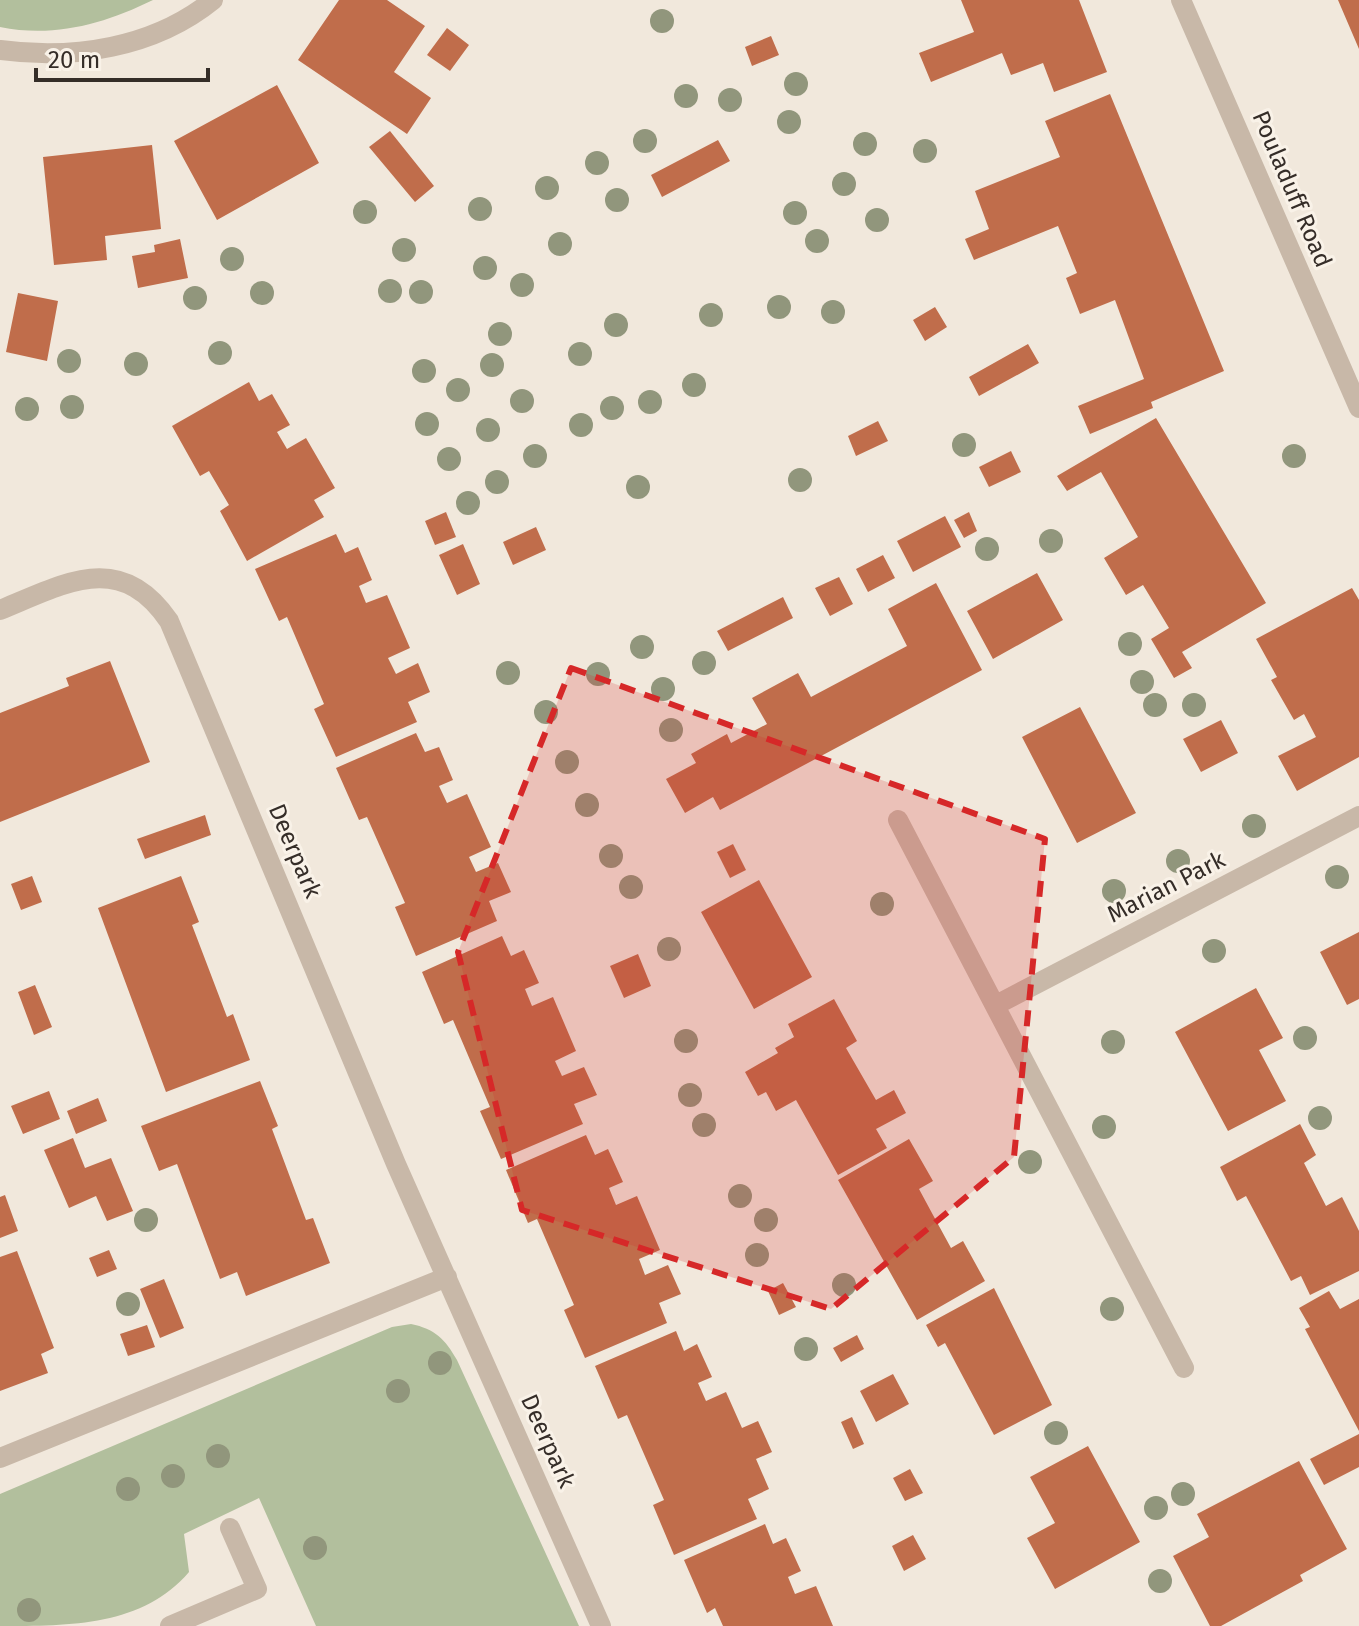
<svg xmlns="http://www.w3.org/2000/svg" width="1359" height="1626" viewBox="0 0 1359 1626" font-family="'Fira Sans',sans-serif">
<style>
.green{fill:#b2bf9d}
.building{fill:#c06d4b}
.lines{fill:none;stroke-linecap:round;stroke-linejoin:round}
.street{stroke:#c8b8a8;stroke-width:20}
.tree{fill:#91967c}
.marked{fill:#d62828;fill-opacity:0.2;stroke:#d62828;stroke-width:6;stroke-dasharray:16 10;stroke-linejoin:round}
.labels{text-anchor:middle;stroke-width:6;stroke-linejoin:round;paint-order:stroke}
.street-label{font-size:24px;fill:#352d28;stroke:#f9f2e8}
</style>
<rect width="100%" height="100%" fill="#f1e8dc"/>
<!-- green -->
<path class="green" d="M 0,0 L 153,0 C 104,24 54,38 0,27 Z
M 411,1324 C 435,1329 445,1339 457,1360 L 579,1626 L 316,1626 L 259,1498 L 184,1534 L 189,1572 C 143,1626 71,1626 0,1626 L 0,1494 L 392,1327 Z"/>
<!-- building -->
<path class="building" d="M 339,0 L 387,0 L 425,26 L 394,72 L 431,98 L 407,134 L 298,60 Z
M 961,0 L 1079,0 L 1107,72 L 1054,92 L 1043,63 L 1011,75 L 1002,53 L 931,82 L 919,53 L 974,32 Z
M 1338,0 L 1359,0 L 1359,49 Z
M 447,28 L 469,45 L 450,71 L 427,55 Z
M 771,36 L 779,55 L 752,66 L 745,47 Z
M 277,85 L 319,163 L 217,220 L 174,141 Z
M 1110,94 L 1224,371 L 1151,402 L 1153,408 L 1090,434 L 1078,406 L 1144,379 L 1115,300 L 1080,314 L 1066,278 L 1077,273 L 1058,226 L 974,260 L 965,239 L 989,229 L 975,191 L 1060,157 L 1045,121 Z
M 390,131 L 434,186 L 415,202 L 369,147 Z
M 718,140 L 730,161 L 662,197 L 651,175 Z
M 152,145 L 161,229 L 105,236 L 107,260 L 54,265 L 43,157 Z
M 180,239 L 188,278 L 138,288 L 132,256 L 155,252 L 154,245 Z
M 18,293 L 58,301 L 47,361 L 6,352 Z
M 935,307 L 947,327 L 925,341 L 913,320 Z
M 1028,344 L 1039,363 L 979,396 L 969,377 Z
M 249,382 L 259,401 L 272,394 L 290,425 L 277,432 L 287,449 L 306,438 L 335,488 L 314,500 L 324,517 L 247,561 L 220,511 L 229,505 L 209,471 L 200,476 L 172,426 Z
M 1156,418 L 1266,603 L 1182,652 L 1192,668 L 1174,678 L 1151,639 L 1169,628 L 1143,585 L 1126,595 L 1104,558 L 1138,537 L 1101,472 L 1067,491 L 1057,476 Z
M 878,421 L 888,441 L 856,456 L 848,436 Z
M 1011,451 L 1021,472 L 989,487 L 979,467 Z
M 446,512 L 456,537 L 435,545 L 425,521 Z
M 969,512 L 977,531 L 964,538 L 954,520 Z
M 945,516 L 961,547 L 913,572 L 897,541 Z
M 536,527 L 546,550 L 513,565 L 503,542 Z
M 336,534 L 345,553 L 358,547 L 372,580 L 359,586 L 366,603 L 387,595 L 410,648 L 388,658 L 396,674 L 418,663 L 430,692 L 408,702 L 417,722 L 336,757 L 314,709 L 324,704 L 307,664 L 287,617 L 279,621 L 255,569 Z
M 463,544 L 480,584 L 457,595 L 439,555 Z
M 883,555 L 895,578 L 868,592 L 856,569 Z
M 1037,573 L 1063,620 L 993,659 L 967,611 Z
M 839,577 L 853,604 L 830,616 L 815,588 Z
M 936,583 L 982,670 L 720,810 L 713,797 L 685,813 L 666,779 L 696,763 L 691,754 L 727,734 L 731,743 L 767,724 L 752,698 L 798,673 L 811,697 L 907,646 L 888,609 Z
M 1352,588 L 1359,600 L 1359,757 L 1297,791 L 1278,756 L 1316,737 L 1304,714 L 1294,720 L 1271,680 L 1277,677 L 1256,639 Z
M 783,597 L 793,618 L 728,651 L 717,631 Z
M 110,661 L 150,762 L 0,822 L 0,713 L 69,686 L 66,678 Z
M 1080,707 L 1136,813 L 1077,843 L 1022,737 Z
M 1221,720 L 1238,753 L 1201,772 L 1183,739 Z
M 416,733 L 425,752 L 439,747 L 453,780 L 439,786 L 447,803 L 467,794 L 491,847 L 469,857 L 476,872 L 498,863 L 511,892 L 489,901 L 497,921 L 416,956 L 395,907 L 405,903 L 367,817 L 359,820 L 336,768 Z
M 205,815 L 211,835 L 145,859 L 137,839 Z
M 733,844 L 746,870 L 730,878 L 717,852 Z
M 32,876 L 42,902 L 21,910 L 11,884 Z
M 181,876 L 199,922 L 192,925 L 208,967 L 227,1017 L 233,1014 L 250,1060 L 166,1092 L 98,908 Z
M 759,880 L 812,977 L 754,1009 L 701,912 Z
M 1359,932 L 1359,999 L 1347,1005 L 1320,952 Z
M 502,936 L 511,956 L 524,950 L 539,983 L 525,989 L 532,1006 L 553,997 L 576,1051 L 555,1061 L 562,1076 L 584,1067 L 597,1095 L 574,1104 L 583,1124 L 501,1159 L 480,1111 L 490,1107 L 453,1020 L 444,1024 L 422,972 Z
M 638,954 L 651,986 L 624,998 L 610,966 Z
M 35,985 L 52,1027 L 34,1035 L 18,992 Z
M 1256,988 L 1283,1038 L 1259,1050 L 1286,1101 L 1228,1131 L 1175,1032 Z
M 834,999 L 857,1041 L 846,1048 L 876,1100 L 894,1090 L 906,1113 L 876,1129 L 887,1148 L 838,1175 L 796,1100 L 776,1111 L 766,1092 L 758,1096 L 745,1072 L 778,1053 L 775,1048 L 794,1037 L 788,1024 Z
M 260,1081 L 278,1126 L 272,1129 L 306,1220 L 313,1218 L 330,1263 L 246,1296 L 237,1272 L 220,1279 L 177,1164 L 159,1171 L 141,1126 Z
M 49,1091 L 60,1119 L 23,1134 L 11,1106 Z
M 98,1098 L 107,1121 L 76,1134 L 67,1111 Z
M 1300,1124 L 1316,1155 L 1304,1163 L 1326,1206 L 1342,1197 L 1359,1231 L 1359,1271 L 1310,1295 L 1301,1276 L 1291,1281 L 1246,1196 L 1237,1201 L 1220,1167 Z
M 586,1135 L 595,1155 L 608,1149 L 623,1182 L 609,1188 L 616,1205 L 637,1196 L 660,1250 L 639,1259 L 645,1275 L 668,1265 L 681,1294 L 659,1303 L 667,1323 L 585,1358 L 564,1310 L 574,1305 L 537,1219 L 528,1223 L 506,1170 Z
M 73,1138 L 85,1168 L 111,1158 L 133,1211 L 107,1221 L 96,1196 L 69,1208 L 44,1150 Z
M 909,1139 L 933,1181 L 919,1189 L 933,1215 L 951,1248 L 963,1241 L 985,1281 L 917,1320 L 838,1180 Z
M 5,1195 L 18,1231 L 0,1238 L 0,1197 Z
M 109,1250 L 117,1269 L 97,1277 L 89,1258 Z
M 17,1251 L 54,1348 L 41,1354 L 48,1373 L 0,1391 L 0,1257 Z
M 164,1279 L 184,1328 L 160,1338 L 140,1289 Z
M 783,1283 L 796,1307 L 779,1315 L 768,1291 Z
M 994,1288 L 1052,1405 L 994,1435 L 945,1343 L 938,1347 L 926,1325 Z
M 1329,1291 L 1340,1309 L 1359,1299 L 1359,1431 L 1305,1329 L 1310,1327 L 1299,1308 Z
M 147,1325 L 155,1347 L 128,1356 L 120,1334 Z
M 676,1331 L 684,1351 L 697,1344 L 712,1377 L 698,1383 L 706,1401 L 726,1392 L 742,1428 L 758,1421 L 772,1452 L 756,1459 L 769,1489 L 748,1499 L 757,1519 L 674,1555 L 653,1505 L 664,1500 L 627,1415 L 618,1419 L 595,1366 Z
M 857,1335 L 864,1349 L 841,1362 L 833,1348 Z
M 893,1374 L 909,1404 L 876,1422 L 860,1391 Z
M 852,1417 L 864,1444 L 853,1449 L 841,1422 Z
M 1359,1434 L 1359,1467 L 1324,1485 L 1310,1459 Z
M 1088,1446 L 1140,1542 L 1055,1589 L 1027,1538 L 1055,1523 L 1030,1477 Z
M 1299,1461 L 1347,1549 L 1300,1575 L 1303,1581 L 1221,1626 L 1210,1626 L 1173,1556 L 1209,1537 L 1197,1514 Z
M 910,1469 L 923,1493 L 905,1501 L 893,1478 Z
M 765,1524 L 773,1544 L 786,1538 L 801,1571 L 788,1577 L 795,1594 L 816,1586 L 833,1626 L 723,1626 L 715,1608 L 707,1613 L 684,1560 Z
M 913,1535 L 926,1559 L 904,1571 L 892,1546 Z"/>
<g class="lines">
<!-- street -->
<path class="street" d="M 1181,0 L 1359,408
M 0,50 C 73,60 154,48 213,0
M 0,610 C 64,584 120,549 169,621 L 396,1164 L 601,1626
M 898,820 L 1184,1368
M 996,1005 L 1359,816
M 0,1458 L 447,1277
M 170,1626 L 257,1589 L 230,1528"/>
</g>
<!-- trees -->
<g class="tree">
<circle cx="662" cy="21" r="12"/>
<circle cx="796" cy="84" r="12"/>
<circle cx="686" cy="96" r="12"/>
<circle cx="730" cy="100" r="12"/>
<circle cx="789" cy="122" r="12"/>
<circle cx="645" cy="141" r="12"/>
<circle cx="865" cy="144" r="12"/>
<circle cx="925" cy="151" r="12"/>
<circle cx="597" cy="163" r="12"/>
<circle cx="844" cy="184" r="12"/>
<circle cx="547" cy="188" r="12"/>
<circle cx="617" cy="200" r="12"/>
<circle cx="480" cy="209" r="12"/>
<circle cx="365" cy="212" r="12"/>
<circle cx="795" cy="213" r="12"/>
<circle cx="877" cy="220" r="12"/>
<circle cx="817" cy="241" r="12"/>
<circle cx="560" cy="244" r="12"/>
<circle cx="404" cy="250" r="12"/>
<circle cx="232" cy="259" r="12"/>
<circle cx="485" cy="268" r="12"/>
<circle cx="522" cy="285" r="12"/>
<circle cx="390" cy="291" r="12"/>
<circle cx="421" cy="292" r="12"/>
<circle cx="262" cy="293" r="12"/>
<circle cx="195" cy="298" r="12"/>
<circle cx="779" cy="307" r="12"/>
<circle cx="833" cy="312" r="12"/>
<circle cx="711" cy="315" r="12"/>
<circle cx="616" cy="325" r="12"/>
<circle cx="500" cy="334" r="12"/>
<circle cx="220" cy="353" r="12"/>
<circle cx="580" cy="354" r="12"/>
<circle cx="69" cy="361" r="12"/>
<circle cx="136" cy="364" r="12"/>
<circle cx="492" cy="365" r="12"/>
<circle cx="424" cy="371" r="12"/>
<circle cx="694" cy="385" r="12"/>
<circle cx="458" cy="390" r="12"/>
<circle cx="522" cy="401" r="12"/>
<circle cx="650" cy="402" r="12"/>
<circle cx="72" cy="407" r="12"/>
<circle cx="612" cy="408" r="12"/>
<circle cx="27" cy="409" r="12"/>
<circle cx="427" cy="424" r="12"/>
<circle cx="581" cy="425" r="12"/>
<circle cx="488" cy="430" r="12"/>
<circle cx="964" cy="445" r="12"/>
<circle cx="535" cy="456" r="12"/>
<circle cx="1294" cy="456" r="12"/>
<circle cx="449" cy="459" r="12"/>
<circle cx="800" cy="480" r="12"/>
<circle cx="497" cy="482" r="12"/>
<circle cx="638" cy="487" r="12"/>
<circle cx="468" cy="503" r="12"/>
<circle cx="1051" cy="541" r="12"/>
<circle cx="987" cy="549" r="12"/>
<circle cx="1130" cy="644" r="12"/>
<circle cx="642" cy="647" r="12"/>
<circle cx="704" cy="663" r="12"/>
<circle cx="508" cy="673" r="12"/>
<circle cx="598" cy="674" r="12"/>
<circle cx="1142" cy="682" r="12"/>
<circle cx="663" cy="689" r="12"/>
<circle cx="1155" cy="705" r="12"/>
<circle cx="1194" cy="705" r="12"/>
<circle cx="546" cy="712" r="12"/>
<circle cx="671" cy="730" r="12"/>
<circle cx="567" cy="762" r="12"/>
<circle cx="587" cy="805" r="12"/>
<circle cx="1254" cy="826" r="12"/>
<circle cx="611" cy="856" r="12"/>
<circle cx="1178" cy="861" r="12"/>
<circle cx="1337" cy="877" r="12"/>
<circle cx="631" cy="887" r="12"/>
<circle cx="1114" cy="891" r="12"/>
<circle cx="882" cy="904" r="12"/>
<circle cx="669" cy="949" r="12"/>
<circle cx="1214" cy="951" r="12"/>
<circle cx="1305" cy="1038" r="12"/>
<circle cx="686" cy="1041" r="12"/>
<circle cx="1113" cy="1042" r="12"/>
<circle cx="690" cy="1095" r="12"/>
<circle cx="1320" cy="1118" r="12"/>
<circle cx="704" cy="1125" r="12"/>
<circle cx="1104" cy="1127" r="12"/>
<circle cx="1030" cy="1162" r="12"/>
<circle cx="740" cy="1196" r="12"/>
<circle cx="146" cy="1220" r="12"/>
<circle cx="766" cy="1220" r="12"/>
<circle cx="757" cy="1255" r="12"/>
<circle cx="844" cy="1285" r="12"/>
<circle cx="128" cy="1304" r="12"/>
<circle cx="1112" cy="1309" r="12"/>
<circle cx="806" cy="1349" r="12"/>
<circle cx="440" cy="1363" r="12"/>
<circle cx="398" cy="1391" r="12"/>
<circle cx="1056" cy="1433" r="12"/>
<circle cx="218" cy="1456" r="12"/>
<circle cx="173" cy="1476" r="12"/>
<circle cx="128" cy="1489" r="12"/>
<circle cx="1183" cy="1494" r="12"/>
<circle cx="1156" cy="1508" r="12"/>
<circle cx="315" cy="1548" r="12"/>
<circle cx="1160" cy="1581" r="12"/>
<circle cx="29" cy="1610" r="12"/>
</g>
<!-- marked area -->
<path class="marked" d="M 571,668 L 1045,839 L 1014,1157 L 831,1309 L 522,1210 L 458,952 Z"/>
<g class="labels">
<!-- street labels -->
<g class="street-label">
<text transform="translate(1292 189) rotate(67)" y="8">Pouladuff Road</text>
<text transform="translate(295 851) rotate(67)" y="8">Deerpark</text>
<text transform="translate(1166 887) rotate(-27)" y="8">Marian Park</text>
<text transform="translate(548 1441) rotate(66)" y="8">Deerpark</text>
</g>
</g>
<!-- scale -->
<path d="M36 68v12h172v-12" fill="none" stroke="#352d28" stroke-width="4"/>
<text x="48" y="68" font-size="24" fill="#352d28" stroke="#f9f2e8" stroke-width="6" paint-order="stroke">20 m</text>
</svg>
